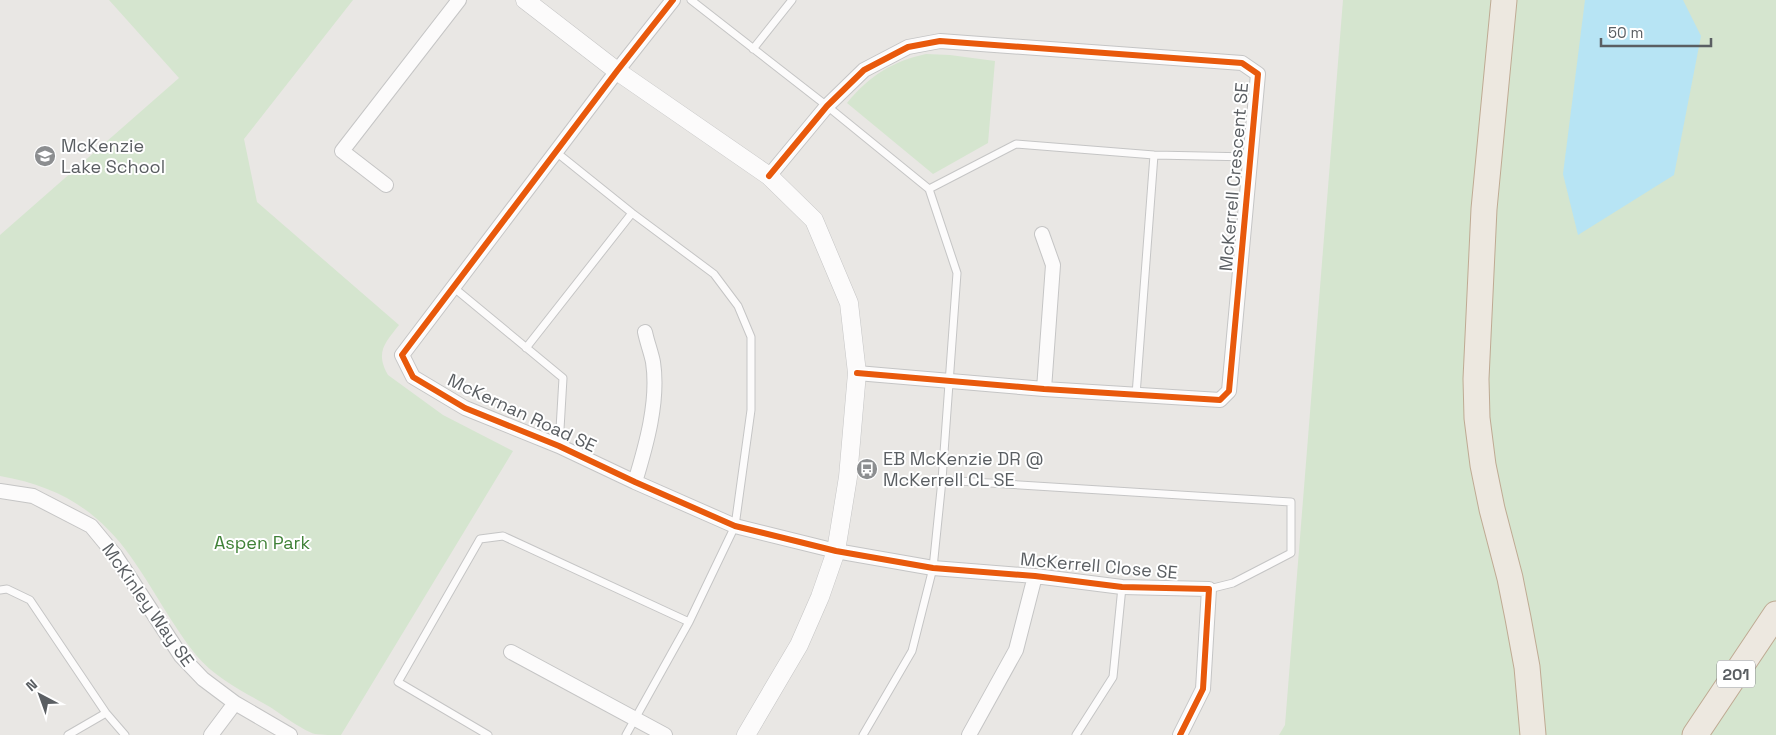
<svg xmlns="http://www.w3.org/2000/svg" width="1776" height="735" viewBox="0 0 1776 735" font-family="'Space Grotesk',sans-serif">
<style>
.green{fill:#d5e5cf}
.water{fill:#b7e4f4}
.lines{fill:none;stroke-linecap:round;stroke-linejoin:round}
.service-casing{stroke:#c5c5c5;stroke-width:9}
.minor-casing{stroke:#c5c5c5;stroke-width:16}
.tertiary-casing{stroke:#c5c5c5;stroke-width:19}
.motorway-casing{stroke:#bfaa93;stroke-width:27}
.service{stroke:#fcfbfb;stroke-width:7}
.minor{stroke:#fcfbfb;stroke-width:14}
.tertiary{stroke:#fcfbfb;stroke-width:18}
.motorway{stroke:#ede8e0;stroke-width:25}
.cycleway-casing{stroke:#fff;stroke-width:9}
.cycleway{stroke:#e8590c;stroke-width:6}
.labels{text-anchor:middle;stroke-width:4;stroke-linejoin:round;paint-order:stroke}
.shield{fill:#fff;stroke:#8c8e91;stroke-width:1}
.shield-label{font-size:16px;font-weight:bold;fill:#5a5e62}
.poi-label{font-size:18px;fill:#5a5e62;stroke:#fff;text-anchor:start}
.street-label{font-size:18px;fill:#5a5e62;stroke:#fff}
.park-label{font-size:18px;fill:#408238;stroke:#fff}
</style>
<rect width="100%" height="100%" fill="#e9e7e4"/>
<!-- green -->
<path class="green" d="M 109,0 L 353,0 L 244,139 L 257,202 L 399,325 C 385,343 375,352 388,375 L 443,415 L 513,451 L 341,735 C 334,735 322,735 315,734 C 302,730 282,715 270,707 C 244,692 215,678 196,655 C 171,624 154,589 131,557 C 97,509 57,486 0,476 L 0,235 L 179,78 Z
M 1343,0 L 1776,0 L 1776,735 L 1279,735 L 1285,725 Z
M 926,54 L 950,55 L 995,61 L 988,143 L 933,174 L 847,103 C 869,76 893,61 926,54 Z"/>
<!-- water -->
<path class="water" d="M 1585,0 L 1683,0 L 1701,36 L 1674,175 L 1578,235 L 1563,174 Z"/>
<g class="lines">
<!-- service casing -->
<g class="service-casing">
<path id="service" d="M 691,0 L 827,106 L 929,189 L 957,273 L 942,480 L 933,568 L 912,651 L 863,735
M 753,49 L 792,0
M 556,152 L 632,213 L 714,274 L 738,306 L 751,337 L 751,410 L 735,526 L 689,622 L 626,735
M 929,189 L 1016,144 L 1154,155 L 1251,157
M 453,287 L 563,378 L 559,446
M 526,348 L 632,213
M 1136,395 L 1154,155
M 942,480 L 1291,502 L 1291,553 L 1233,583 L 1209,589
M 0,590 L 7,589 L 30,600 L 106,713 L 125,735
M 68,735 L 106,713
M 488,735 L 398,682 L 480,539 L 503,536 L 689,622
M 1076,735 L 1113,677 L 1122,587"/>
</g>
<!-- minor casing -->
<g class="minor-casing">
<path id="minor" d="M 673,0 L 617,71 L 402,355 L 413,377 L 465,408 L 559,446 L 635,482 L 735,526 L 836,551 L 933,568 L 1035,576 L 1122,587 L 1209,589 L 1203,689 L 1180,735
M 769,176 L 827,106 L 864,70 L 908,47 L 940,41 L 1242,63 L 1258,74 L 1229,391 L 1220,400 L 1044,389 L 857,373
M 386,185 L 342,151 L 459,0
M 1042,234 L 1053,265 L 1044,389
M 635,482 C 646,446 659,401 653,362 C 651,352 647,342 645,332
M 0,491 L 33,496 L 91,526 L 115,555 L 181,656 L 203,679 L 235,703 L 290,735
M 511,652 L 665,735
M 211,735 L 235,703
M 969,735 L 1016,650 L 1035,576"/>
</g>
<!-- tertiary casing -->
<g class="tertiary-casing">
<path id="tertiary" d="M 525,0 L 617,71 L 769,176 L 814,220 L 849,303 L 857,373 L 848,477 L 836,551 L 820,597 L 799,645 L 746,735"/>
</g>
<!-- motorway casing -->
<g class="motorway-casing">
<path id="motorway" d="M 1504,0 L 1484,209 L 1476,379 L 1477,418 L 1483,465 L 1492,509 L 1510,578 L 1518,618 L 1527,667 L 1533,735
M 1695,735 L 1776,614"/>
</g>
<!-- service -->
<use href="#service" class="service"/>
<!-- minor -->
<use href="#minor" class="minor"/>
<!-- tertiary -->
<use href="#tertiary" class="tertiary"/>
<!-- motorway -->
<use href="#motorway" class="motorway"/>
<!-- cycleway casing -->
<g class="cycleway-casing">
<path id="cycleway" d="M 673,0 L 617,71 L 402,355 L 413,377 L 465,408 L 559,446 L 635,482 L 735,526 L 836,551 L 933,568 L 1035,576 L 1122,587 L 1209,589 L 1203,689 L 1180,735
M 769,176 L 827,106 L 864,70 L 908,47 L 940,41 L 1242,63 L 1258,74 L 1229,391 L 1220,400 L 1044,389 L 857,373"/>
</g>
<!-- cycleway -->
<use href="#cycleway" class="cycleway"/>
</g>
<!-- icons -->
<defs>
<g id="school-disc" transform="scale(1.125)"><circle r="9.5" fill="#8c8e90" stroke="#fff"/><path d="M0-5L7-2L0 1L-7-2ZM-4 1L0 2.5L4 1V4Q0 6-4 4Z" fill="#fff"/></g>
<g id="bus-disc" transform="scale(1.125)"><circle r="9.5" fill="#8c8e90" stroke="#fff"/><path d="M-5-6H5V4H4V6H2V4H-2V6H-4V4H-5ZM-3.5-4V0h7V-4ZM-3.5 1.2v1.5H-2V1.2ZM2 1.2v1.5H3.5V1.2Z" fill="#fff"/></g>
</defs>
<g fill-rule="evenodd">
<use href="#school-disc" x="45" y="156"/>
<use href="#bus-disc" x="867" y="469"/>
</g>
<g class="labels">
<!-- shield labels -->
<rect class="shield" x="1717" y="660.5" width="38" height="27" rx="4"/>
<g class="shield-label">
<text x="1736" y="680">201</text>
</g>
<!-- poi labels -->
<g class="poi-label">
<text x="61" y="152">McKenzie<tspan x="61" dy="21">Lake School</tspan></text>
<text x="883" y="465">EB McKenzie DR @<tspan x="883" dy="21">McKerrell CL SE</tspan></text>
</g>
<!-- street labels -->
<g class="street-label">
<text transform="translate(1234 177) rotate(-85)" y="6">McKerrell Crescent SE</text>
<text transform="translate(522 413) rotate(25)" y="6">McKernan Road SE</text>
<text transform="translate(1099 566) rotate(5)" y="6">McKerrell Close SE</text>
<text transform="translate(148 605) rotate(55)" y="6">McKinley Way SE</text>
</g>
<!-- park labels -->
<g class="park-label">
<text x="262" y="549">Aspen Park</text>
</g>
</g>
<!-- north arrow -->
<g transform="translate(40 695) rotate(319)" stroke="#ffffff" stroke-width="4" paint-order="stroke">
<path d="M0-4L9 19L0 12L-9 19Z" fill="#5a5e62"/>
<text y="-8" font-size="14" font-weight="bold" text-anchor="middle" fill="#5a5e62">N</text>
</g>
<!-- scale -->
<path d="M1601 38v8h110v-8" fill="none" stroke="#5a5e62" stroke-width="2.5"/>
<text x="1608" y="38" font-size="15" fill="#5a5e62" stroke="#ffffff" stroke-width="4" paint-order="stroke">50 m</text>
</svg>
